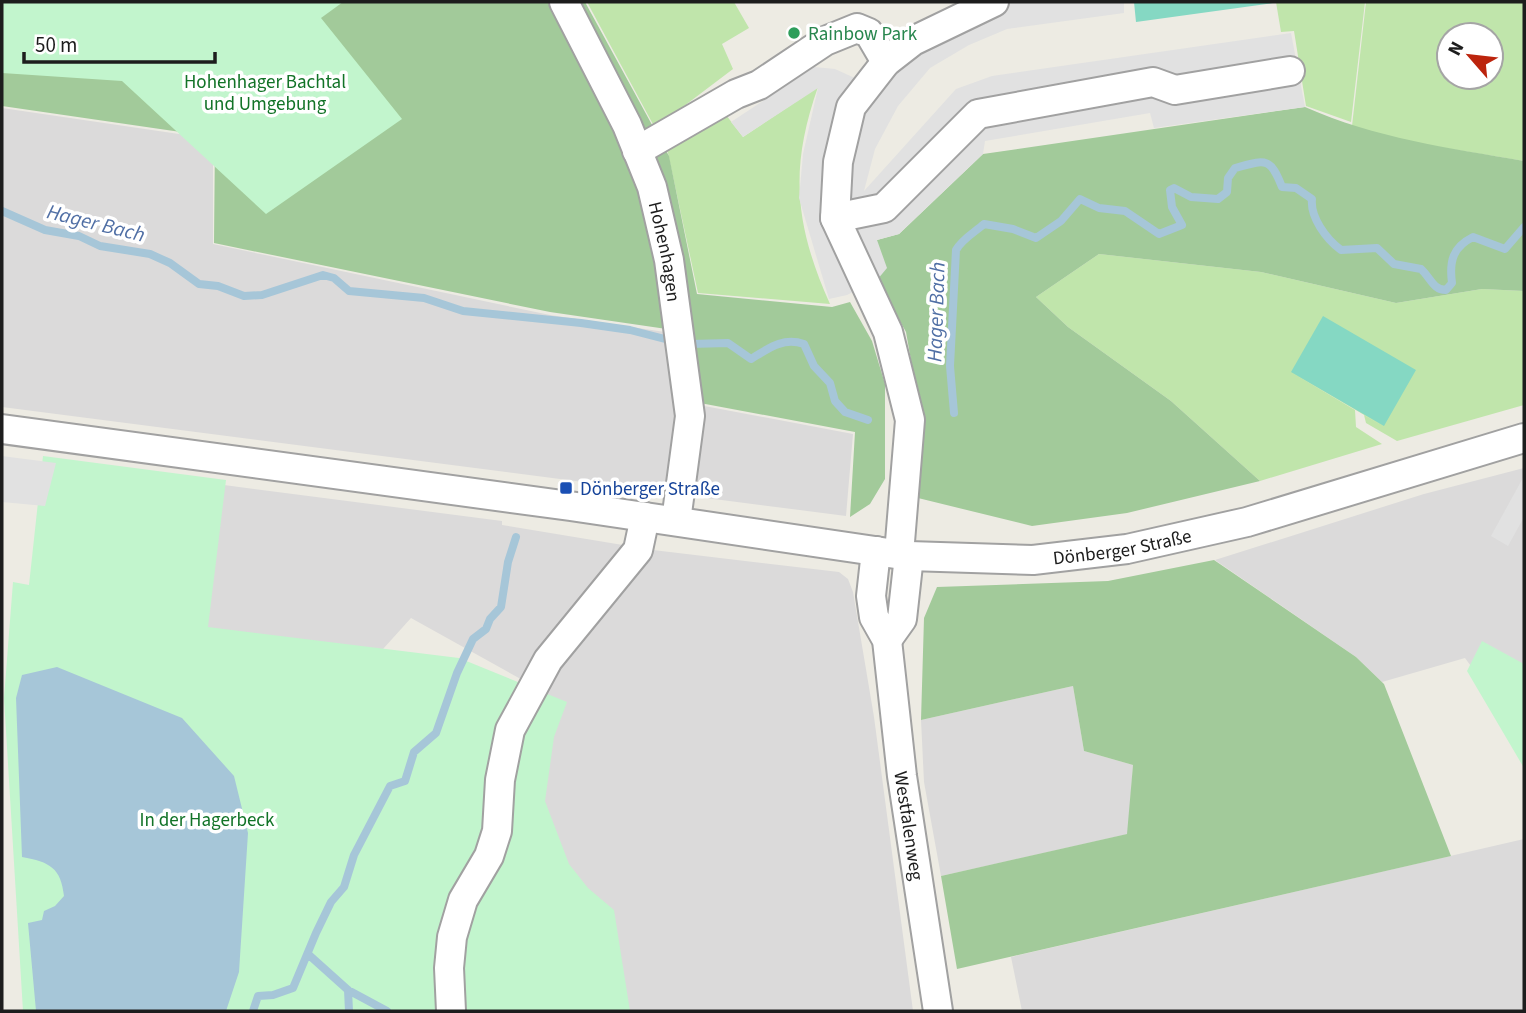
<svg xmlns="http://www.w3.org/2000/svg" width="1526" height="1013" viewBox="0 0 1526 1013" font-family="'Source Sans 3',sans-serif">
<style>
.residential{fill:#dbdada}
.grass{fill:#c0e5ab;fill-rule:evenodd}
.forest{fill:#a2ca9a}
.park{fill:#c2f5cd}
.pitch{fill:#85d8c3}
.parking{fill:#e1e1e1}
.water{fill:#a6c6d8}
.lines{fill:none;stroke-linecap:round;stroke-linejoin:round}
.stream{stroke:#a6c6d8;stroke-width:8}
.minor-casing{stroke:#a1a1a1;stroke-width:32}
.minor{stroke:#fff;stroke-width:28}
.leisure-dot{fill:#2e9e5b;stroke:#fff;stroke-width:2.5}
.transit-dot{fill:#1a4fb4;stroke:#fff;stroke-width:2.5}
.labels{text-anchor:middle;stroke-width:7;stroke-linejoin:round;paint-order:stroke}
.leisure-label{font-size:19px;fill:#27864d;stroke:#fff;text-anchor:start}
.park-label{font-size:19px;fill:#127327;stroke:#fff}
.street-label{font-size:19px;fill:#1d1d1d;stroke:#fff}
.transit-label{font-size:19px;fill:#164399;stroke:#fff;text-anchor:start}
.water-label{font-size:21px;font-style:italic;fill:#506fa5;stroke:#fff}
</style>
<rect width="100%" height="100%" fill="#edebe3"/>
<!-- residential -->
<path class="residential" d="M 2,108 L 213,139 L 213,244 L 550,315 L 692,336 L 699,405 L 853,434 L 846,516 L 2,407 Z
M 1524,468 L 1524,738 L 1465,658 L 1382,682 L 1356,657 L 1215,560 L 1424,494 Z
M 224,485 L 502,521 L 502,525 L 653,550 L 839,572 L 848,579 L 853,592 L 874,717 L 913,1011 L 521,1011 L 546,693 L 411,618 L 374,659 L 204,637 Z
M 1073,686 L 1084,751 L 1133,765 L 1128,834 L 941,876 L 924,782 L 921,720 Z
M 1524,839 L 1524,1011 L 1022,1011 L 1011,957 Z"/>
<!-- grass -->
<path class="grass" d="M 587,2 L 734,2 L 749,28 L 722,44 L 733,69 L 655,128 Z
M 1276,2 L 1365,2 L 1351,122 L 1306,106 L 1294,31 L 1281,32 Z
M 1366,2 L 1524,2 L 1524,161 L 1408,142 L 1352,126 ZM 1449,35 L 1491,35 L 1491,77 L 1449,77 Z
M 818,87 C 789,169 795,226 830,304 L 698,293 L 668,153 L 662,140 L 723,111 L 743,137 Z
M 1099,254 L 1261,272 L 1396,303 L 1482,289 L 1524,291 L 1524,405 L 1397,441 L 1366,423 L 1364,415 L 1383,426 L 1291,372 L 1355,410 L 1356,427 L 1382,444 L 1260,481 L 1171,401 L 1068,327 L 1036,297 Z"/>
<!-- forest -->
<path class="forest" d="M 2,2 L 585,2 L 669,156 L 697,294 L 832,307 L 850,302 L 872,341 L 885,384 L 885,479 L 870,504 L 850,517 L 855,432 L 700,403 L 694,333 L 550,312 L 214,243 L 215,137 L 2,106 Z
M 1305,107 C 1375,138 1449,148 1524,161 L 1524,291 L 1482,289 L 1396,303 L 1261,272 L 1099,254 L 1036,297 L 1068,327 L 1171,401 L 1260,481 L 1127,513 L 1032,526 L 918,498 L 923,428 L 906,332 L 877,280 L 877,240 L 899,234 L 983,154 Z
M 1214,560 L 1356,657 L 1384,684 L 1451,856 L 957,969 L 941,876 L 1127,834 L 1133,765 L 1084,751 L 1073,686 L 921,720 L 924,618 L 937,587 L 1108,581 Z"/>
<!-- park -->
<path class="park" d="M 2,2 L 343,2 L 321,18 L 402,119 L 266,214 L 122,81 L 2,73 Z
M 43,456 L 226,480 L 208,627 L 459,658 L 567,702 L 554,737 L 545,801 L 569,864 L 588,888 L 614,910 L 630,1011 L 23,1011 L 4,698 L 13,582 L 29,585 Z
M 1482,641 L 1524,664 L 1524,768 L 1467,671 Z"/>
<!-- pitch -->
<path class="pitch" d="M 1134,2 L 1273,2 L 1273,3 L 1136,22 Z
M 1323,316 L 1416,370 L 1384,426 L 1291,372 Z"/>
<!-- parking -->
<path class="parking" d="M 979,2 L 1124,2 L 1124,13 L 1007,29 L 969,45 L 930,68 L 898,106 L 875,149 L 864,191 L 956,89 L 992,76 L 1291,33 L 1305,107 L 1154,128 L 1150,113 L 985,141 L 983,154 L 899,234 L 877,240 L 887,268 L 877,280 L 847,295 L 829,299 L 799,198 L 803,154 L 818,88 L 743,137 L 731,122 L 814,67 L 835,69 L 857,79 Z
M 2,456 L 56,463 L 45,506 L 2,502 Z
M 1524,476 L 1524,517 L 1508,546 L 1491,536 Z"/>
<!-- water -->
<path class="water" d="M 57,667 L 182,718 L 234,776 L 248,833 L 239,972 L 226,1011 L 36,1011 L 28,923 L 42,920 L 44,911 L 55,906 L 64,896 C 61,868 50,862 22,857 L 16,698 L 22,675 Z"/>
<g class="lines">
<!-- stream -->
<path class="stream" d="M 2,211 L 45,230 L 79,236 L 100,246 L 150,254 L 170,263 L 199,284 L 218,286 L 244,296 L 262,295 L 323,275 L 334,278 L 349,291 L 424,298 L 463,311 L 581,323 L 630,330 L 665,339
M 690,344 L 728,343 L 751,359 C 769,348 783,337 804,344 L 814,366 L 830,383 L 835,401 L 845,412 L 868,420
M 954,413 L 950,366 L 956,250 C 962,239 975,232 984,224 L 1013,229 L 1036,238 L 1061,221 L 1080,199 L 1099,208 L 1125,211 L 1159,234 L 1182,225 L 1172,207 L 1170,190 L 1174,188 L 1191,197 L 1218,199 L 1227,192 L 1228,178 L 1235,168 C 1265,160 1270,156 1282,187 L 1296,188 L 1312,199 C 1310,217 1326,239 1341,250 L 1377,248 L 1394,264 L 1421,269 C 1430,277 1433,290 1446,290 L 1452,283 C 1449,261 1453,247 1473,237 L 1505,249 L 1524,227
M 309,955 L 348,990 L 387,1011
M 348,990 L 349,1011
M 253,1011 L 258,996 L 273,995 L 293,988 L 316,933 L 331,902 L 344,887 L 354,855 L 390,786 L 405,781 L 414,752 L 436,733 L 457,673 L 473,639 L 486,629 L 490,619 L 501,607 L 508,562 L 516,537"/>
<!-- minor casing -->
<g class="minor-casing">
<g id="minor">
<path id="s1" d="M 564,2 L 627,125 L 652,187 L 669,260 L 690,416 L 676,521"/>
<path d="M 637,151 L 736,94 L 759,85 L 825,41 L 857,28 L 869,33 L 886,62"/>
<path d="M 835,218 L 884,208 L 978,114 L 1153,82 L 1175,90 L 1290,71"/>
<path id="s2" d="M 2,429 L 570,506 L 909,556 L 1033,560 L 1127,549 L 1247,522 L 1524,438"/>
<path id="s3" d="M 876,551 L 871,596 L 874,617 L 887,640 L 902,776 L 938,1011"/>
<path d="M 899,554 L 910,420 L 888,332 L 835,218 L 838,162 L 851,107 L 886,62 L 913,41 L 994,2"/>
<path d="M 887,640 L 902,619 L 909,556"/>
<path d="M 451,1011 L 449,968 L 452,937 L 463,900 L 489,856 L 497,831 L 500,780 L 510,730 L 548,660 L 638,550 L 645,517"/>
</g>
</g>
<!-- minor -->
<use href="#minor" class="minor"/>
</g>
<!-- markers -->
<circle class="leisure-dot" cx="794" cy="33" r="7"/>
<rect class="transit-dot" x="559" y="481" width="14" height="14" rx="3.5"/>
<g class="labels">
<!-- leisure labels -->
<g class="leisure-label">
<text x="808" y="40">Rainbow Park</text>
</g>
<!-- park labels -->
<g class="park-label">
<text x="265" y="88">Hohenhager Bachtal<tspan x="265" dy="22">und Umgebung</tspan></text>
<text x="207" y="826">In der Hagerbeck</text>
</g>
<!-- street labels -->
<g class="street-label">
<text dy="7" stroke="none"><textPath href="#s1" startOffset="271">Hohenhagen</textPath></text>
<text dy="7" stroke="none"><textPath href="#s2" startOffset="1130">Dönberger Straße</textPath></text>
<text dy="7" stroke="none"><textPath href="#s3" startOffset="280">Westfalenweg</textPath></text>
</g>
<!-- transit labels -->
<g class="transit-label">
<text x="580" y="495">Dönberger Straße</text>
</g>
<!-- water labels -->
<g class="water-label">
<text transform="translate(96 223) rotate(14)" y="7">Hager Bach</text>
<text transform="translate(936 312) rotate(-88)" y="7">Hager Bach</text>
</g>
</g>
<!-- border -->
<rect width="1526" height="1013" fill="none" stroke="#1d1d1d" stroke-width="7"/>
<!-- north arrow -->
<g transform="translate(1470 56) rotate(298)"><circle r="33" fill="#ffffff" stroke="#a5a5a5" stroke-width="2"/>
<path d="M0-5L12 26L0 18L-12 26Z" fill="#bc240d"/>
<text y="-10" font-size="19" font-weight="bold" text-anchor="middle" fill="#1d1d1d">N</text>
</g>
<!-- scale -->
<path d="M24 52v10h191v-10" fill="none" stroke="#1d1d1d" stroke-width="3.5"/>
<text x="35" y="52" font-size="21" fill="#1d1d1d" stroke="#ffffff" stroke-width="5" paint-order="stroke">50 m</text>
</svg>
